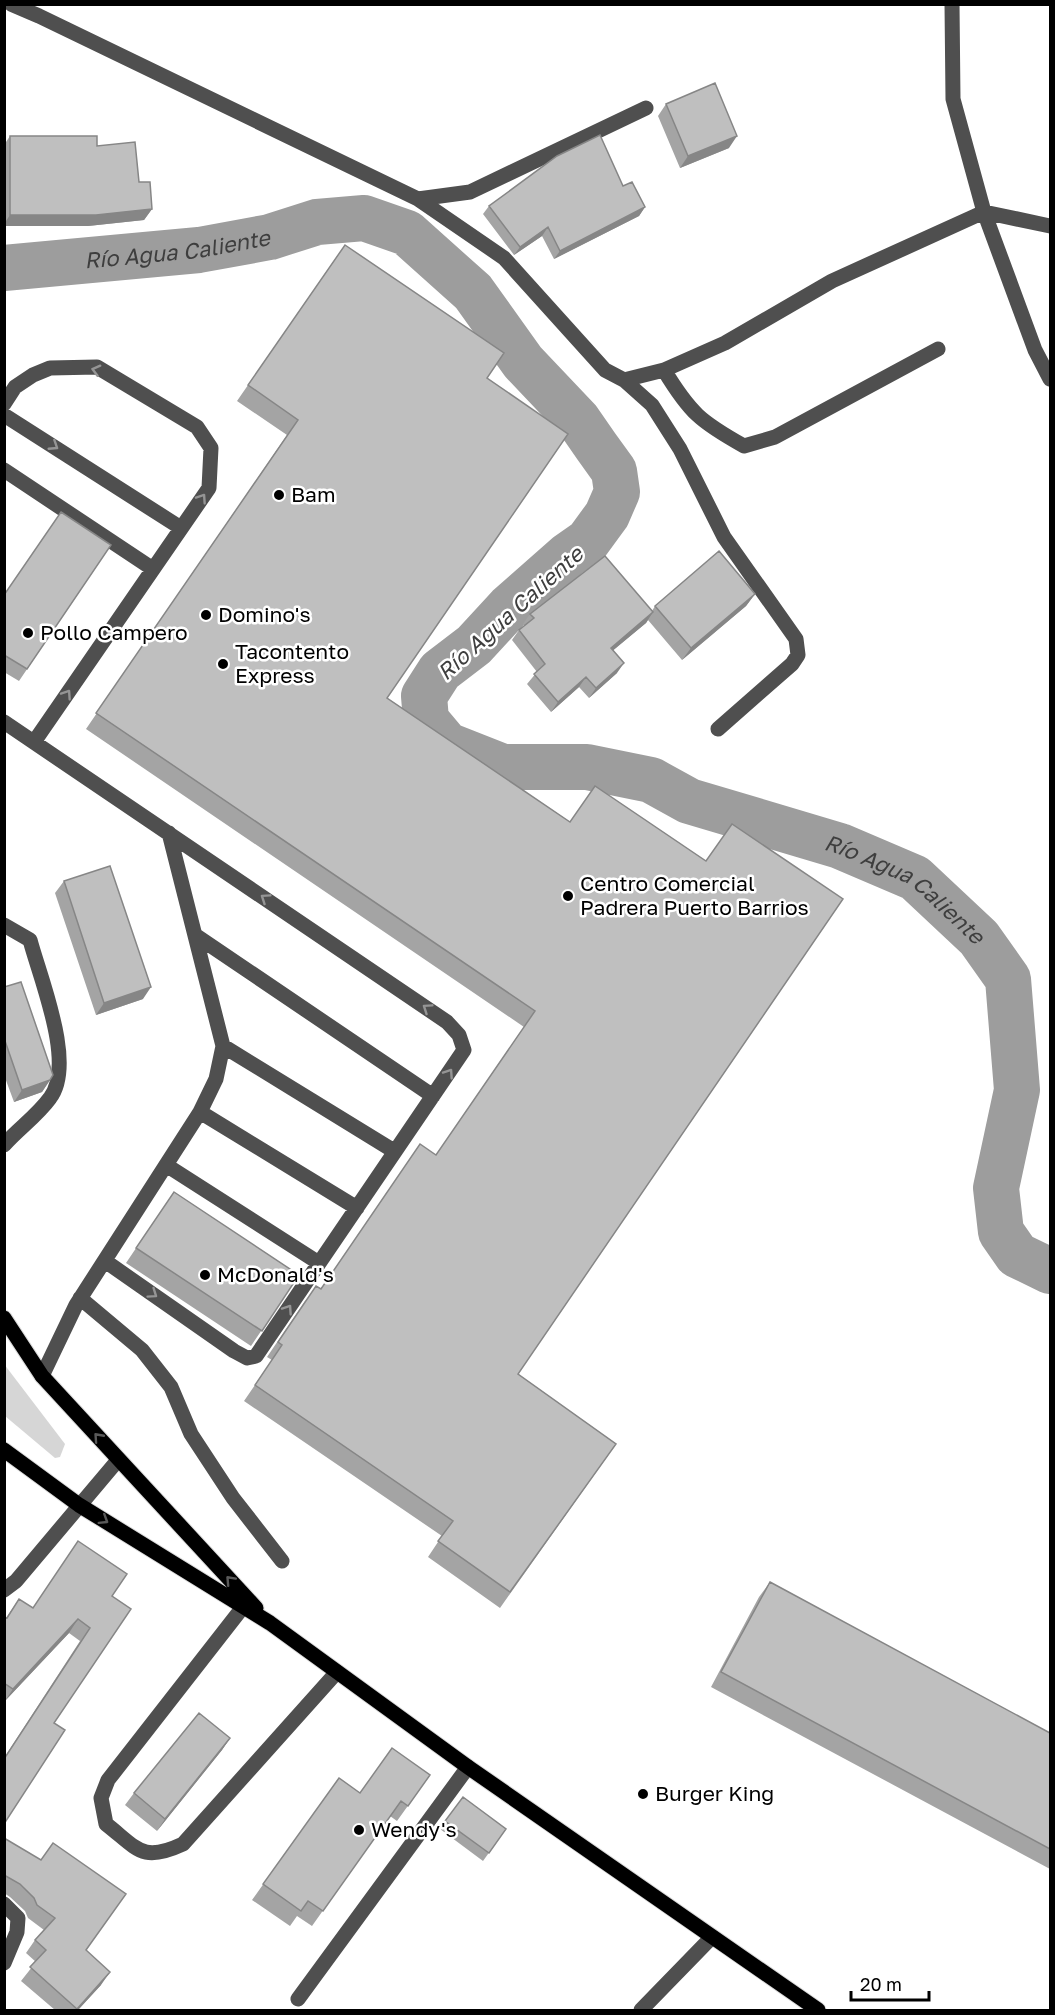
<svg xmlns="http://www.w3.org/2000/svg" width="1055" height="2015" viewBox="0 0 1055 2015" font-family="'Golos Text',sans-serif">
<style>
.green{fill:#d6d6d6}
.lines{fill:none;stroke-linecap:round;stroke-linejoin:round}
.river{stroke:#9d9d9d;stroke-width:46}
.major-casing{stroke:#dbdbdb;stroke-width:17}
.minor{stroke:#4f4f4f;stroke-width:15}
.major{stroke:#000;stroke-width:15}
.wall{fill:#a4a4a4}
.shaded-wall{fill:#868686}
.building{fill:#bfbfbf;stroke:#868686;stroke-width:1.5}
.oneway{stroke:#959595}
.oneway2{stroke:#595959}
.poi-dot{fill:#000;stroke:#fff;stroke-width:2}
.labels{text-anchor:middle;stroke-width:5;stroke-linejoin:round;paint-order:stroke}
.poi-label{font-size:21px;fill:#000;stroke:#fff;text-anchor:start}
.water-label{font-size:22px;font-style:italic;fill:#3e3e3e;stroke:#fff}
</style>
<rect width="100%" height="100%" fill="#fff"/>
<!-- green -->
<path class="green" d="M 4,1364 L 65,1444 L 60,1457 L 55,1458 L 5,1416 Z"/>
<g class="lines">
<!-- river -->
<path class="river" id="s1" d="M 4,268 L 199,250 L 270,237 L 317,222 L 364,218 L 407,233 L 473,292 L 523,362 L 578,420 L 596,446 L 614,471 L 617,492 L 607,515 L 588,541 L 568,555 L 509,607 L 474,645 L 440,671 L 424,696 L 426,720 L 447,745 L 503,767 L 587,767 L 651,780 L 689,801 L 840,846 L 915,878 L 979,938 L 1008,979 L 1017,1090 L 996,1188 L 1001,1232 L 1017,1255 L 1050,1271"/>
<!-- major casing -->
<g class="major-casing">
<path id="major" d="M 4,1318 L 42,1376 L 256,1608
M 4,1450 L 79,1505 L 270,1623 L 468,1767 L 818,2010"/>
</g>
<!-- minor -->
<path class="minor" d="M 11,4 L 39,16 L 418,199 L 504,258 L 605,370 L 624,380 L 664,370 L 725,343 L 832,281 L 984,212 L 1050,226
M 952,4 L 953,99 L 984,212 L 1035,350 L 1050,379
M 418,199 L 470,192 L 646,108
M 664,370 C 690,413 701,422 744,446 L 775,437 L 938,349
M 624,380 L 652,405 L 680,449 L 724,537 L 796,639 L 798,655 L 792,664 L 718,729
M 4,404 L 15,387 L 33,375 L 50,368 L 97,367 L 197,427 L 211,448 L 209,488 L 34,742
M 4,415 L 181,528
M 4,470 L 153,569
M 4,722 L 447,1022 L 459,1035 L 464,1050 L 256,1356 L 247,1358 L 234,1351 L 105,1261
M 4,925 L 30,940 C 40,978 76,1064 50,1098 C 37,1116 18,1129 4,1145
M 195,935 L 433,1096
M 223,1046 L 394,1151
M 200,1112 L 357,1208
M 166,1165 L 319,1263
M 80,1298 L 142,1350 L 171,1387 L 191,1434 L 233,1498 L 282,1561
M 42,1376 L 76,1305 L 200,1112 L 216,1079 L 223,1046 L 169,833
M 4,1590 L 16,1581 L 118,1460
M 243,1607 L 108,1780 L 101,1798 L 106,1824 C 138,1849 142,1863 183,1844 L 337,1672
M 4,1904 L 18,1918 L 17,1932 L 4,1963
M 298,1999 L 468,1767
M 641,2010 L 712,1937"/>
<!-- major -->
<use href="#major" class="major"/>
</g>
<!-- wall -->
<path class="wall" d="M 666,104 L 729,148 L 680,168 L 658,116 Z
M 10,136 L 97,146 L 139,182 L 152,209 L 144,220 L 88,226 L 4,226 L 4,145 Z
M 623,186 L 645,207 L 639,216 L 554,259 L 542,236 L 514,255 L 483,214 L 489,206 Z
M 345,245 L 487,378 L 387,698 L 570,822 L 518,1374 L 616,1444 L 500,1608 L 428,1557 L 442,1536 L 244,1401 L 272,1360 L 267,1357 L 305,1301 L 320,1289 L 436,1155 L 524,1027 L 86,729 L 287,435 L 237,401 Z
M 111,545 L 19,681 L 4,672 L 4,594 Z
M 755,594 L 746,606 L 682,660 L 648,620 L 646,623 L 613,650 L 617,673 L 589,698 L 579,687 L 551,712 L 527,684 L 537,672 L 512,640 L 519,630 L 525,626 L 523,624 L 530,614 L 652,611 L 655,606 Z
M 64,881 L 143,999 L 96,1015 L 55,893 Z
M 4,987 L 50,1080 L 42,1092 L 14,1102 L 4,1075 Z
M 174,1192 L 299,1275 L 251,1346 L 126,1263 Z
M 770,1582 L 1050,1733 L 1050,1869 L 711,1687 L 759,1597 Z
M 112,1596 L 54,1723 L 4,1824 L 4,1758 L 80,1641 L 69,1633 L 4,1702 L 4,1617 L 6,1618 L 19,1599 L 33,1608 Z
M 230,1738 L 222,1750 L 157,1831 L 125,1805 L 134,1793 Z
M 430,1775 L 397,1821 L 390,1816 L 312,1926 L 297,1916 L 290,1926 L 252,1900 L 339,1778 L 360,1793 Z
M 463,1797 L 506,1829 L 483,1861 L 440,1829 Z
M 4,1838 L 86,1951 L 101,1985 L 78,2010 L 55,2010 L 21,1981 L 36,1962 L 26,1953 L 35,1940 L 44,1930 L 28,1918 L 25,1911 L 10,1897 L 4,1893 Z"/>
<!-- shaded-wall -->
<path class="shaded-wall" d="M 737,136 L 729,148 L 680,168 L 688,156 Z
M 645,207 L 639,216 L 554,259 L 560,251 Z
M 152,209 L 144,220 L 88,226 L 4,226 L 4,224 L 10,215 Z
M 548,227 L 542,236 L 514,255 L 520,247 Z
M 755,594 L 746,606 L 682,660 L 691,648 Z
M 653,612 L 646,623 L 604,658 L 611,648 Z
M 624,663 L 617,673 L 589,698 L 596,688 Z
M 586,677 L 579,687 L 551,712 L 558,702 Z
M 151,987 L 143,999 L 96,1015 L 104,1003 Z
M 50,1080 L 42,1092 L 14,1102 L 22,1090 Z
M 78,1619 L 69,1633 L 4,1702 L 13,1689 Z
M 230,1738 L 222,1750 L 157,1831 L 165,1819 Z
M 110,1972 L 101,1985 L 78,2010 L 76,2010 Z"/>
<!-- building -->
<path class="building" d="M 715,83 L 737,136 L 688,156 L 666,104 Z
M 600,135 L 623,186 L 632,182 L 645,207 L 560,251 L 548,227 L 520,247 L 489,206 L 557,156 Z
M 10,136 L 97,136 L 97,146 L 135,142 L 139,182 L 150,182 L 152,209 L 96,215 L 10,215 Z
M 345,245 L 504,353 L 487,378 L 568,434 L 387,698 L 570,822 L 595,786 L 706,861 L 732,824 L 843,899 L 518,1374 L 616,1444 L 510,1592 L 438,1541 L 453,1521 L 255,1385 L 282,1345 L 278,1342 L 316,1286 L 321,1289 L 420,1144 L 436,1155 L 535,1011 L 96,713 L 298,420 L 248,385 Z
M 61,512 L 111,545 L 27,669 L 4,655 L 4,595 Z
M 719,551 L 755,594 L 691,648 L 655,606 Z
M 605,556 L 653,612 L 611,648 L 624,663 L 596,688 L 586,677 L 558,702 L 534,674 L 545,664 L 519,630 L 534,618 L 530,614 Z
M 110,866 L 151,987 L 104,1003 L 64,881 Z
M 21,982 L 53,1075 L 50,1080 L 22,1090 L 4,1038 L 4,987 Z
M 174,1192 L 299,1275 L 262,1331 L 136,1248 Z
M 78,1541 L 127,1574 L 112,1596 L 131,1609 L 54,1723 L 65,1730 L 4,1824 L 4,1759 L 90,1628 L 78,1619 L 13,1689 L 4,1683 L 4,1617 L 7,1618 L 19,1599 L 33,1608 Z
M 770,1582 L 1050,1733 L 1050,1849 L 721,1672 Z
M 199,1713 L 230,1738 L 165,1819 L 134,1793 Z
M 392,1748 L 430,1775 L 408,1806 L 401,1801 L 323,1911 L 308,1901 L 301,1911 L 263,1884 L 339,1778 L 360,1793 Z
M 463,1797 L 506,1829 L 489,1853 L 445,1821 Z
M 4,1838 L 41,1860 L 53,1843 L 126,1894 L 86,1950 L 110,1972 L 77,2009 L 30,1967 L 46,1950 L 35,1940 L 55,1918 L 37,1905 L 34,1898 L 20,1884 L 4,1875 Z"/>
<!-- one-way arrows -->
<defs><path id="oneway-chevron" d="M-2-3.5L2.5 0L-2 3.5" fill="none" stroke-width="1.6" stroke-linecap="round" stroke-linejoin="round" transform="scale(1.5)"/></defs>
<g class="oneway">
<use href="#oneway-chevron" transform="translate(96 370) rotate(-165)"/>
<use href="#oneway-chevron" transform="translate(54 446) rotate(33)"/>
<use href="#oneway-chevron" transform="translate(202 498) rotate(-56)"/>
<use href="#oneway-chevron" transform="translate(67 694) rotate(-56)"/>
<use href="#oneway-chevron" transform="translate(265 898) rotate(-146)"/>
<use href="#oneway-chevron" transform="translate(427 1008) rotate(-146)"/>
<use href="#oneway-chevron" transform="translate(449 1073) rotate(-56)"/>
<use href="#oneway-chevron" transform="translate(153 1294) rotate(35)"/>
<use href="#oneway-chevron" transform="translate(288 1309) rotate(-56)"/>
</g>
<g class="oneway2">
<use href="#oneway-chevron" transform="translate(98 1437) rotate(-132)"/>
<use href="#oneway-chevron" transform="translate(104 1520) rotate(32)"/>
<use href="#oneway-chevron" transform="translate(230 1580) rotate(-133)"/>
</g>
<!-- markers -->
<g class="poi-dot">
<circle cx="279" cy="495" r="6"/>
<circle cx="206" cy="615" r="6"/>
<circle cx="28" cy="633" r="6"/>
<circle cx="223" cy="664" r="6"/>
<circle cx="568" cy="896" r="6"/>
<circle cx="205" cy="1275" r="6"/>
<circle cx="643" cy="1794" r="6"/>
<circle cx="359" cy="1830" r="6"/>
</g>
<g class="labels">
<!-- poi labels -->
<g class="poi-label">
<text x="291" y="502">Bam</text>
<text x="218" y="622">Domino's</text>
<text x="40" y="640">Pollo Campero</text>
<text x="235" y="659">Tacontento<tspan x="235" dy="24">Express</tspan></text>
<text x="580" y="891">Centro Comercial<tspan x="580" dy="24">Padrera Puerto Barrios</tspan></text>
<text x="217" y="1282">McDonald's</text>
<text x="655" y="1801">Burger King</text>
<text x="371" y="1837">Wendy's</text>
</g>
<!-- water labels -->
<g class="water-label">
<text dy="8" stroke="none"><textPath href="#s1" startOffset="174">Río Agua Caliente</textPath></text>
<text transform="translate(510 613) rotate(-42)" y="8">Río Agua Caliente</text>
<text dy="8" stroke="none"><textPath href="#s1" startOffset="1578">Río Agua Caliente</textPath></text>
</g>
</g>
<!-- border -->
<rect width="1055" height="2015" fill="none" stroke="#000000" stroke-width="12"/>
<!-- scale -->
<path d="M851 1991v9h78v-9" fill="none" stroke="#000000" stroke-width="3"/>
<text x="860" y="1991" font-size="18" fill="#000000" stroke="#ffffff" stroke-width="4.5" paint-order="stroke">20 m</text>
</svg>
